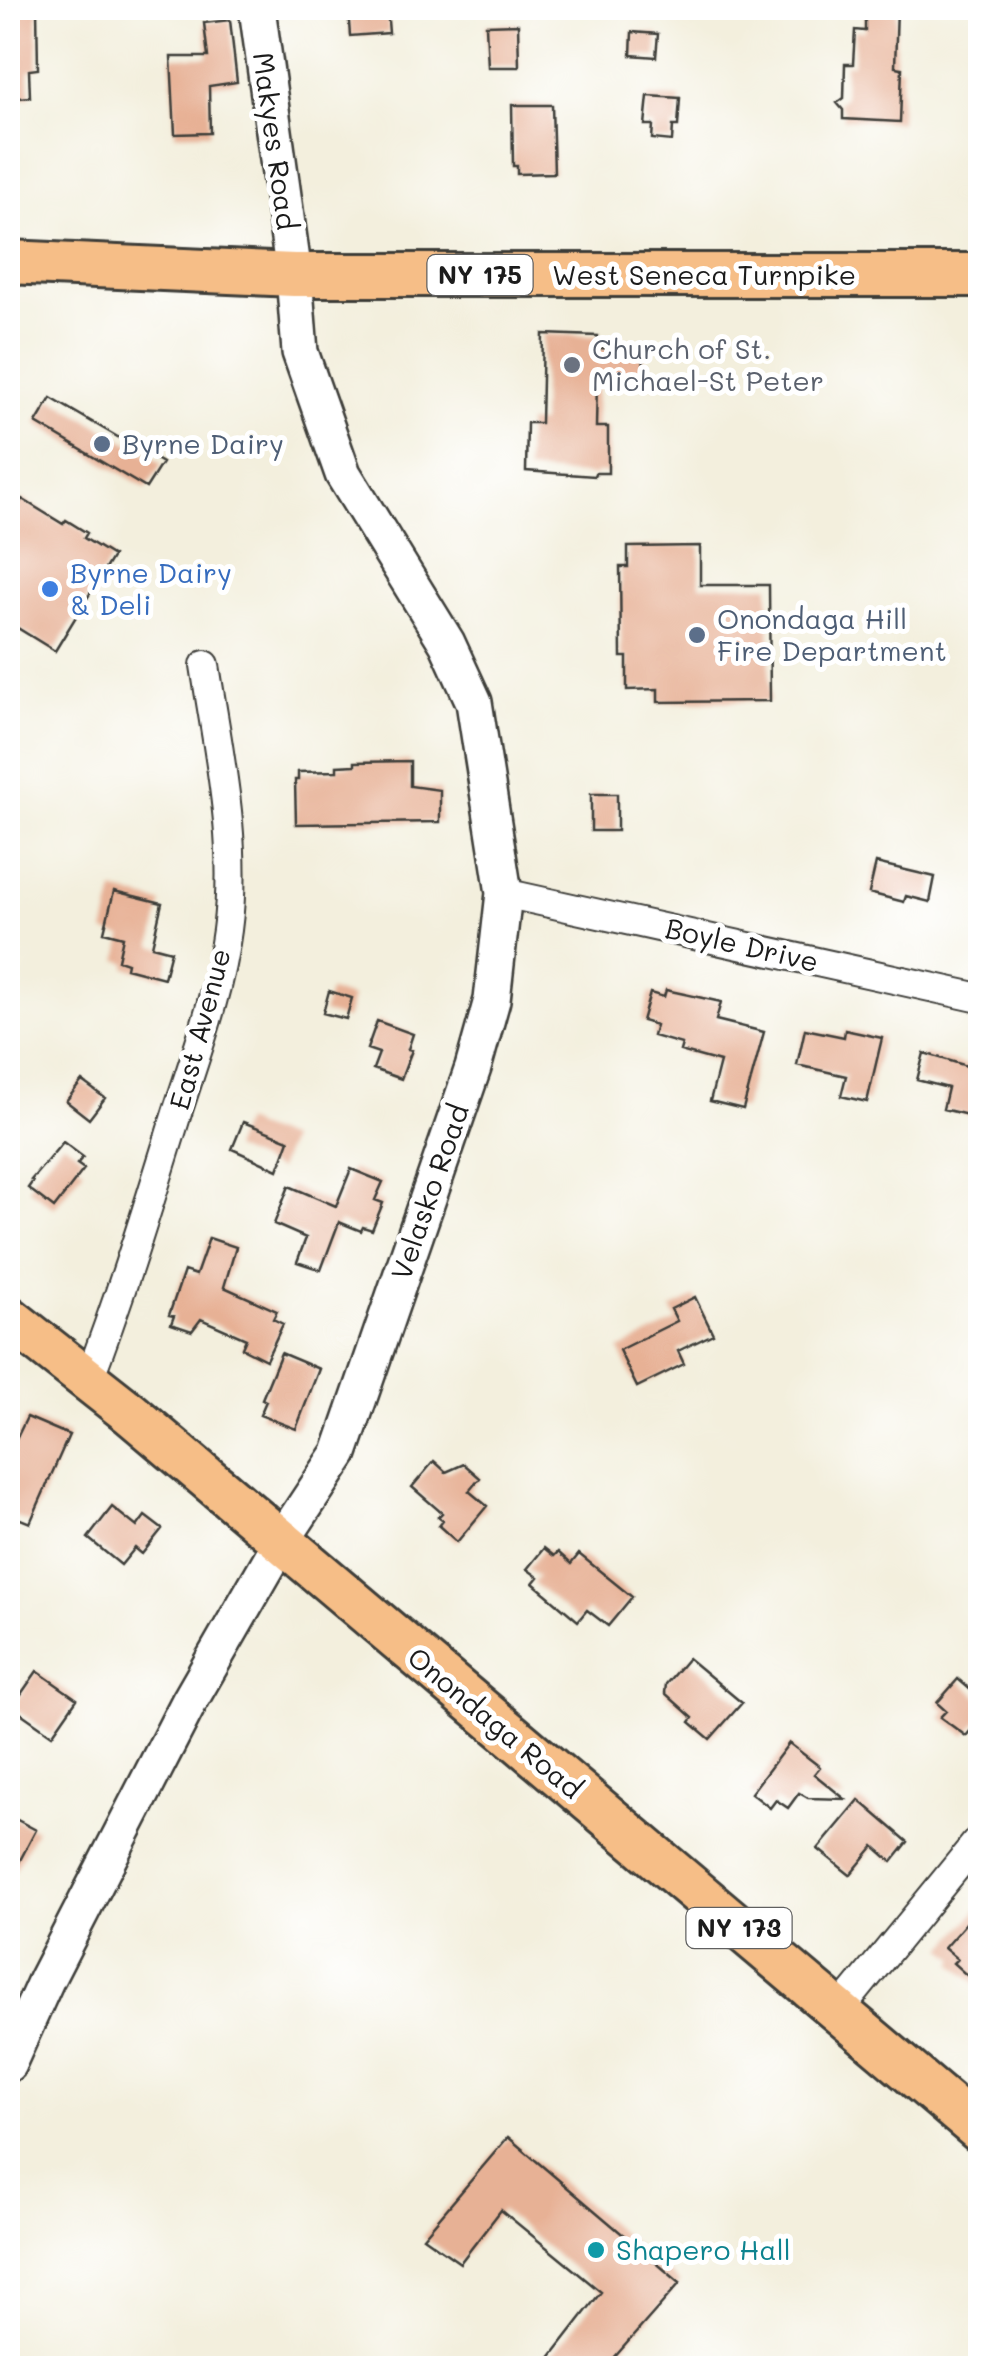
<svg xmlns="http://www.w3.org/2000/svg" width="988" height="2376" viewBox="0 0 988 2376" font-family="Mali,sans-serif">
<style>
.building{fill:#e7b195}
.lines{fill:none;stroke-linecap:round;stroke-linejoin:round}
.minor-casing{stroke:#3c3c39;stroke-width:32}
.tertiary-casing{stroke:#3c3c39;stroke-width:40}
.primary-casing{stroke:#3c3c39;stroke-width:48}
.minor{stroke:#fff;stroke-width:28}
.tertiary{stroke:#fff;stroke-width:35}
.primary{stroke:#f6be87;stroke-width:42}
.worship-dot{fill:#6b7280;stroke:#fff;stroke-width:4}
.service-dot{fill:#5c6f8a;stroke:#fff;stroke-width:4}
.shop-dot{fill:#3f7fe0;stroke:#fff;stroke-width:4}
.culture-dot{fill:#0f9aa8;stroke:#fff;stroke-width:4}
.labels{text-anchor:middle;stroke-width:10;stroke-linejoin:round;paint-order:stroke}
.shield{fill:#fff;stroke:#606060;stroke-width:2.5}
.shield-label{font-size:25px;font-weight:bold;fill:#1c1c1c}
.street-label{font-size:28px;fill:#1c1c1c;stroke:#fff}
.worship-label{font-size:28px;fill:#5b616d;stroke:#fff;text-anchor:start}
.service-label{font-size:28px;fill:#4e5e75;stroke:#fff;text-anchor:start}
.shop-label{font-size:28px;fill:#366cbe;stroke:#fff;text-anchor:start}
.culture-label{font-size:28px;fill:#0d838f;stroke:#fff;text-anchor:start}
</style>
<rect width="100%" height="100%" fill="#fff"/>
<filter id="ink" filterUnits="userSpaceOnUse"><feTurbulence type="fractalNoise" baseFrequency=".01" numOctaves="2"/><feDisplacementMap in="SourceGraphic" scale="20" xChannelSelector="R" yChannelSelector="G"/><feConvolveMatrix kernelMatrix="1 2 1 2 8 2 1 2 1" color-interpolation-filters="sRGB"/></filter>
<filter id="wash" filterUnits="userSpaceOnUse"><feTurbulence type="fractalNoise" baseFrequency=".0048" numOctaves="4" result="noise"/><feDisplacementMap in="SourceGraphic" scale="40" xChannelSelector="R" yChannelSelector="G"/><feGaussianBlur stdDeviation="2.25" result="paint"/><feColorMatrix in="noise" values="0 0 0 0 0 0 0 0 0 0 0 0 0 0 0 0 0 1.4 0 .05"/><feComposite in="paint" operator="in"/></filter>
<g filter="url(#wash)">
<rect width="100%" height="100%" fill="#f3efdd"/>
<g id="blocks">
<!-- building -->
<path class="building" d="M 37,8 L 38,69 L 29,70 L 30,97 L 8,99 L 8,10 Z
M 348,8 L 387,8 L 389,33 L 350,36 Z
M 865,8 L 897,8 L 895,67 L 902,68 L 900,122 L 843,119 L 843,110 L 837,103 L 844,98 L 845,64 L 853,64 L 855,30 L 865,31 Z
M 230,20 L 237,82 L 209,86 L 210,133 L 175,134 L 171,57 L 208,57 L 204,23 Z
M 518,24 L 519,67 L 488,67 L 486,25 Z
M 632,32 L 658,34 L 656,57 L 631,55 Z
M 648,96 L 680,98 L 678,126 L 673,126 L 672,141 L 652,139 L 653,125 L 645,125 Z
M 512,105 L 552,105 L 554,173 L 517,174 L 517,166 L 513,166 Z
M 543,334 L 598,336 L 598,348 L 644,350 L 643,382 L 597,381 L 596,427 L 608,427 L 608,473 L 595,473 L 594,476 L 526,471 L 527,423 L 541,423 Z
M 51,398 L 162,463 L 146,488 L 36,423 Z
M 22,499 L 63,524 L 66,520 L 87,533 L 84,538 L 113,556 L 55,651 L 8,622 L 8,524 Z
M 700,546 L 700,585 L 769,585 L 770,701 L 658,702 L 658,689 L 627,690 L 627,657 L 621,657 L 620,567 L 628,567 L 628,547 Z
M 410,761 L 410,786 L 440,790 L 440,822 L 296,824 L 295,780 L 298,780 L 298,772 L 337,771 L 337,766 L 355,765 L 355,762 Z
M 591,794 L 617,794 L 617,831 L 591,831 Z
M 876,863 L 935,877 L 930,902 L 906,896 L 904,902 L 869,893 Z
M 114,891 L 162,903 L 152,946 L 171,951 L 164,978 L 126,968 L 127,963 L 118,960 L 123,937 L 104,932 Z
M 666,990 L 721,1002 L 716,1020 L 764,1032 L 743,1109 L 710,1101 L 720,1062 L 680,1051 L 682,1044 L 653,1036 L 656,1025 L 642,1021 L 650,993 L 664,997 Z
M 329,991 L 352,998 L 346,1019 L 323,1013 Z
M 377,1021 L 413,1034 L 408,1049 L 412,1050 L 401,1079 L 373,1069 L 379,1053 L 367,1049 Z
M 805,1029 L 844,1037 L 845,1030 L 882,1038 L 867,1102 L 841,1096 L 846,1076 L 797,1065 Z
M 924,1053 L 980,1070 L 980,1118 L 943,1109 L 948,1088 L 917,1080 Z
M 82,1081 L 105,1098 L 89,1119 L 66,1101 Z
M 243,1122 L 289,1140 L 278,1170 L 232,1149 Z
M 63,1142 L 83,1157 L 77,1164 L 84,1169 L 54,1208 L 28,1188 L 33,1181 L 31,1180 Z
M 351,1169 L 383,1182 L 375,1200 L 383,1203 L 372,1230 L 363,1227 L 361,1231 L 339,1222 L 321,1270 L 297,1262 L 306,1238 L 274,1224 L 289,1186 L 336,1206 Z
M 209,1238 L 236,1247 L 224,1287 L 277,1311 L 273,1319 L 283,1324 L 266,1360 L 242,1348 L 246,1339 L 201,1319 L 192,1331 L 171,1324 L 174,1316 L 169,1315 L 184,1271 L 196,1275 Z
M 695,1297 L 713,1334 L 678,1351 L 684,1364 L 637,1387 L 619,1350 L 677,1321 L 671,1309 Z
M 281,1353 L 319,1369 L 296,1429 L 260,1415 L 266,1401 L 262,1399 Z
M 27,1417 L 69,1435 L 30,1523 L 8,1514 L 8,1456 Z
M 434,1461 L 446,1472 L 464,1464 L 480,1478 L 469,1491 L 487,1506 L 457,1542 L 439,1526 L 443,1521 L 438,1517 L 442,1513 L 412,1487 Z
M 112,1507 L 137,1527 L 145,1516 L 162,1529 L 142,1554 L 135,1548 L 121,1565 L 88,1538 Z
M 544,1548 L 554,1556 L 558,1552 L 571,1564 L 579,1554 L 632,1597 L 608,1626 L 587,1610 L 578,1621 L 533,1583 L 538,1577 L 527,1569 Z
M 688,1658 L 742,1703 L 710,1739 L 690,1722 L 693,1718 L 665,1693 L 666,1684 Z
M 37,1671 L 77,1699 L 52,1735 L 12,1707 Z
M 958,1679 L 980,1698 L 980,1719 L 966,1736 L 940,1717 L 946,1711 L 937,1703 Z
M 789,1743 L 820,1767 L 814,1774 L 845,1799 L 808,1798 L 799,1793 L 788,1808 L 776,1800 L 770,1808 L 751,1793 Z
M 859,1800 L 908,1842 L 892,1862 L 874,1846 L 850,1875 L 818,1849 Z
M 8,1815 L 36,1830 L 8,1883 Z
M 980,1907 L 980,1987 L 953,1963 L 957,1959 L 944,1948 Z
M 508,2137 L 680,2283 L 605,2368 L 542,2368 L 601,2292 L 501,2210 L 460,2263 L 423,2237 Z"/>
</g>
</g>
<g filter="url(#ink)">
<use href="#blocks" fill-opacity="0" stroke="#3c3c39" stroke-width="2.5"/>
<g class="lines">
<!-- minor casing -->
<g class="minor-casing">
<path id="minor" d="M 504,893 L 980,998
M 88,1381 C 122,1293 149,1203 177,1113 C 196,1054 219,992 227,930 C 239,842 218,751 205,665
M 838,2012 L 980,1838"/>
</g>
<!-- tertiary casing -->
<g class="tertiary-casing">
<path id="tertiary" d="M 8,2064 L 46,1980 L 189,1702 L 281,1542 L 340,1453 L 473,1068 L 492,1000 L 504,893 L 474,702 L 447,643 L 343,474 L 300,352 L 294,275 L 257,8"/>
</g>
<!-- primary casing -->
<g class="primary-casing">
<path id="primary" d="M 8,262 L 294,275 L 980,275
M 8,1317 L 130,1413 L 980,2131"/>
</g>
<!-- minor -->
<use href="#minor" class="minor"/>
<!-- tertiary -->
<use href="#tertiary" class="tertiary"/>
<!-- primary -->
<use href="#primary" class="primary"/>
</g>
</g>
<!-- markers -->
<circle class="worship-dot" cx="572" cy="365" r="10"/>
<g class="service-dot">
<circle cx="102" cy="444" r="10"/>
<circle cx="697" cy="635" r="10"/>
</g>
<circle class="shop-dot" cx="50" cy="589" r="10"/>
<circle class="culture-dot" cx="596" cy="2250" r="10"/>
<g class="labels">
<!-- shield labels -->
<g class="shield">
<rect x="427.5" y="255" width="105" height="40" rx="8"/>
<rect x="686.5" y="1908" width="105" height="40" rx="8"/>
</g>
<g class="shield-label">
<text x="480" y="284">NY 175</text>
<text x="739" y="1937">NY 173</text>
</g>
<!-- street labels -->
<g class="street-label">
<text transform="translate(275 141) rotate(82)" y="10">Makyes Road</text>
<text x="704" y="285">West Seneca Turnpike</text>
<text transform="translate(742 945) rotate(13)" y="10">Boyle Drive</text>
<text transform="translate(200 1029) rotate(-75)" y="10">East Avenue</text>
<text transform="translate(430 1192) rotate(-71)" y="10">Velasko Road</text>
<text transform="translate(495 1723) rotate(40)" y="10">Onondaga Road</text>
</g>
<!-- worship labels -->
<g class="worship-label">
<text x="592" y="359">Church of St.<tspan x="592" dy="32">Michael-St Peter</tspan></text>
</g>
<!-- service labels -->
<g class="service-label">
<text x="122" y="454">Byrne Dairy</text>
<text x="717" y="629">Onondaga Hill<tspan x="717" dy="32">Fire Department</tspan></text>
</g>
<!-- shop labels -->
<g class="shop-label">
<text x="70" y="583">Byrne Dairy<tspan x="70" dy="32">&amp; Deli</tspan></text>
</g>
<!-- culture labels -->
<g class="culture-label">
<text x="616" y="2260">Shapero Hall</text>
</g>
</g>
<!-- margin -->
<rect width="988" height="2376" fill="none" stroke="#fff" stroke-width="40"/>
</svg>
